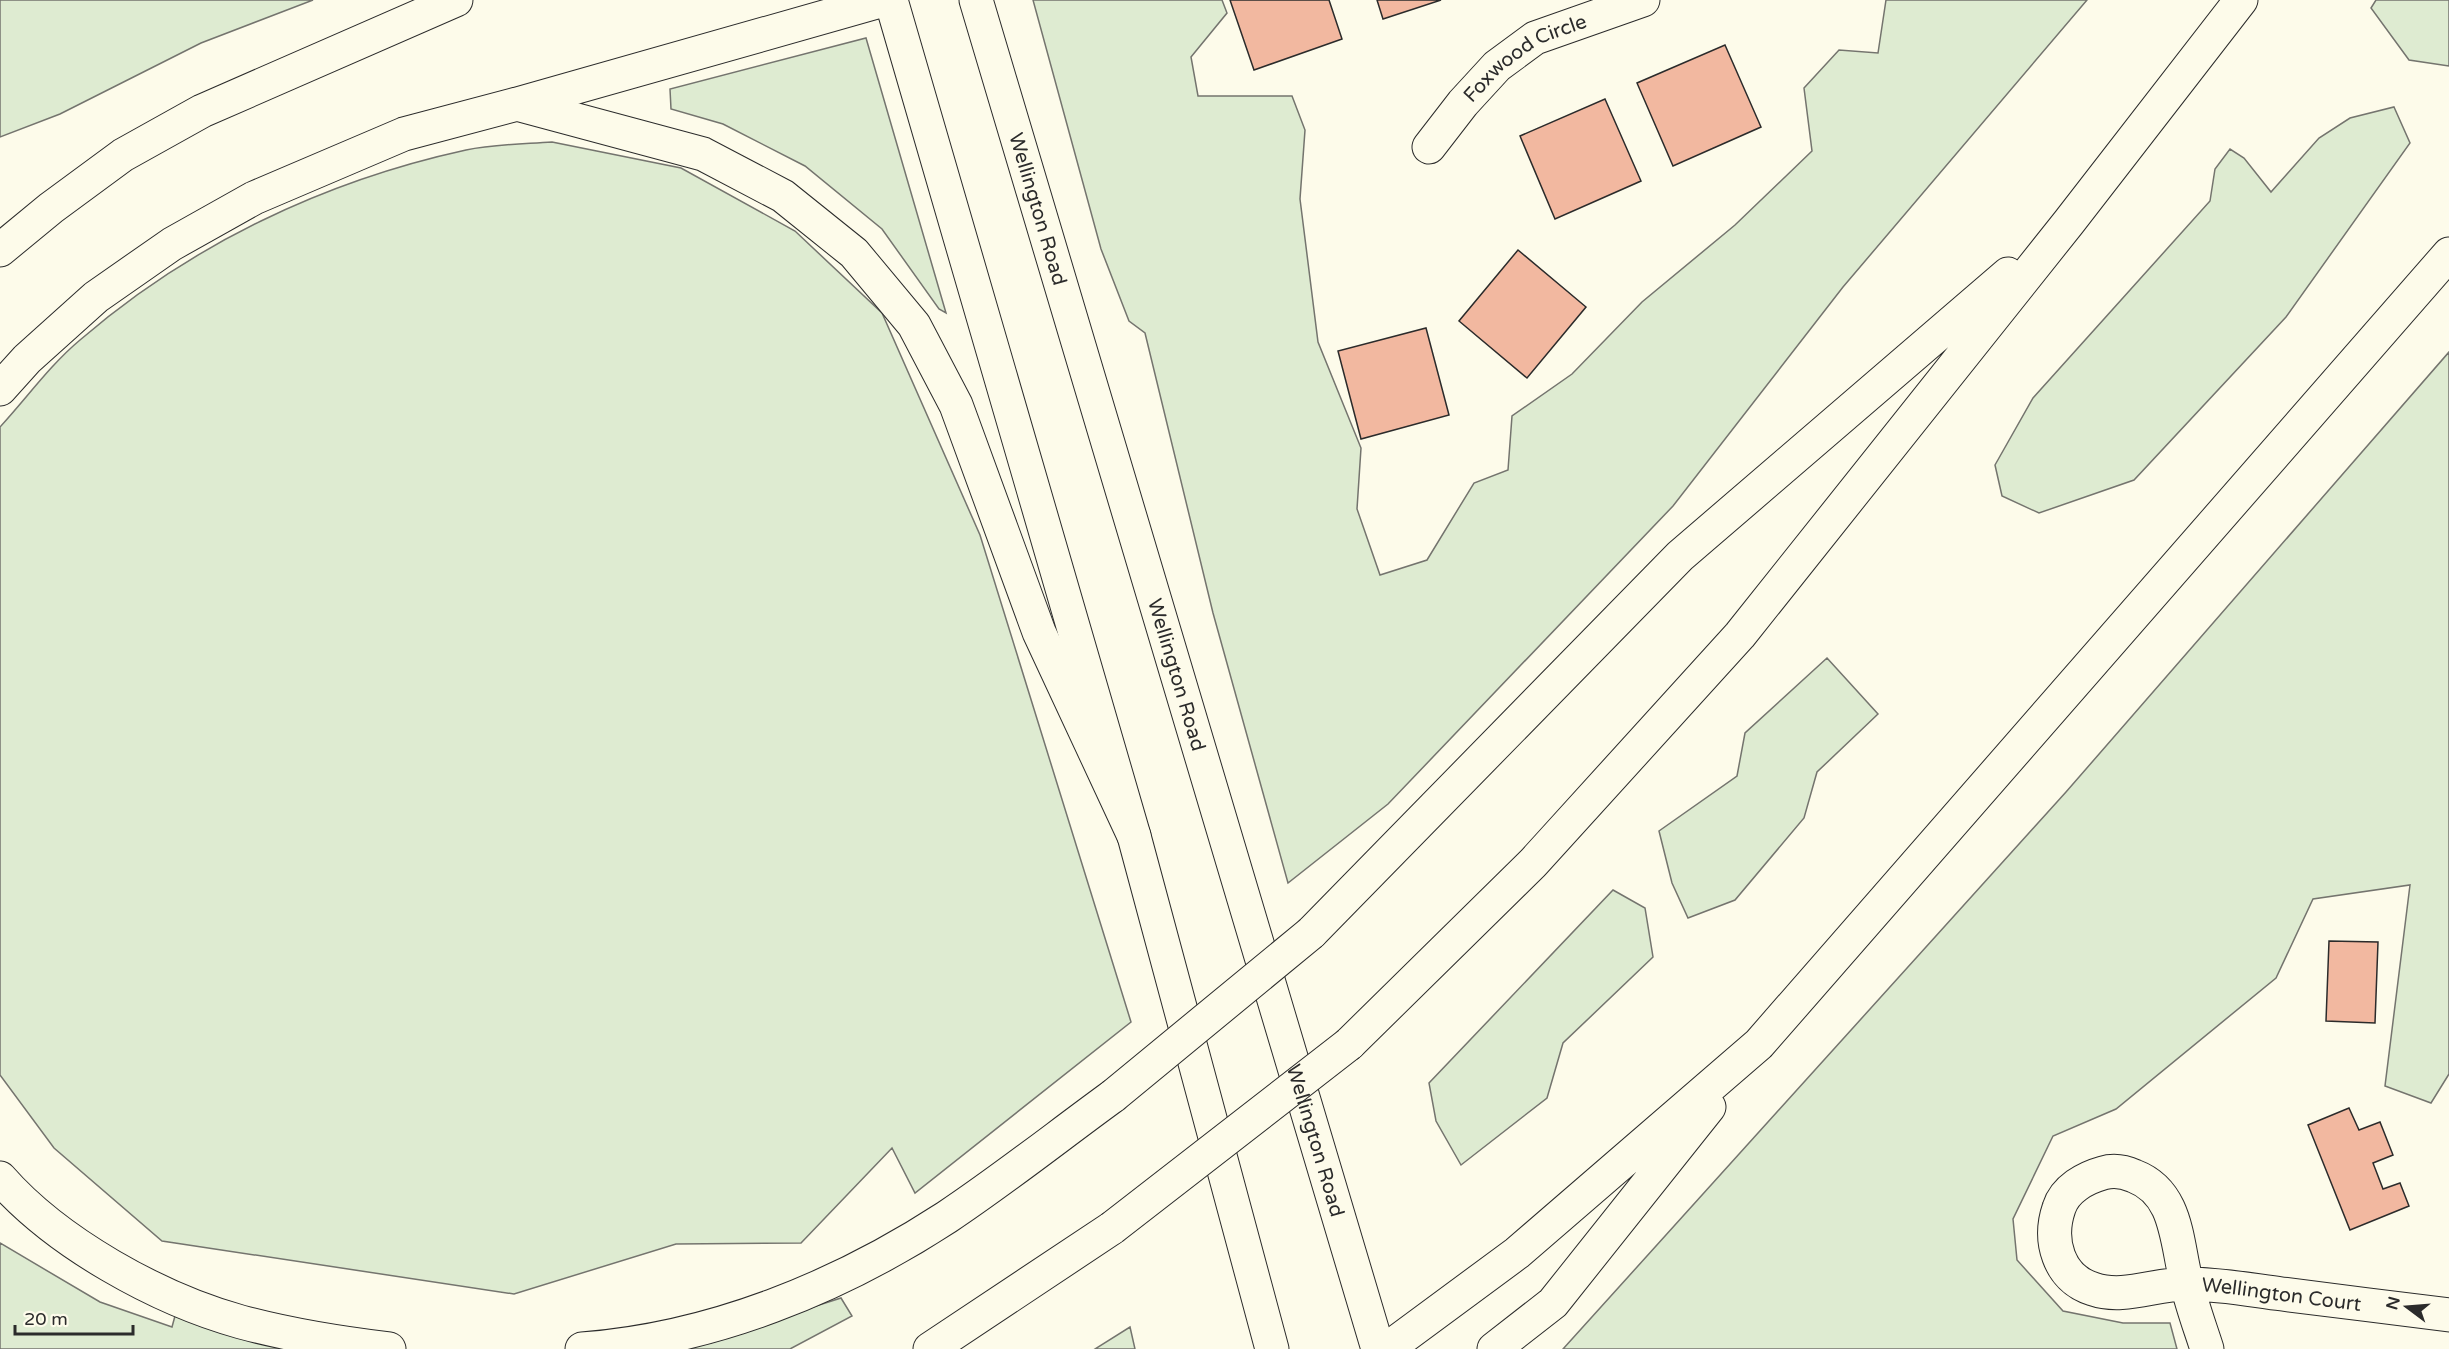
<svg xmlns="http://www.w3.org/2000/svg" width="2449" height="1349" viewBox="0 0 2449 1349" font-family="'Varela Round',sans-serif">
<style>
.green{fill:#deebd1;stroke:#74746e;stroke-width:1.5}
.building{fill:#f2b8a0;stroke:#2b2b2b;stroke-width:1.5}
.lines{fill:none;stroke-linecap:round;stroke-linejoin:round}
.minor-casing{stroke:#2b2b2b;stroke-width:35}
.major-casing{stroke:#2b2b2b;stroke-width:35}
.highway-casing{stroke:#2b2b2b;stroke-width:35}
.minor{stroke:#fdfbea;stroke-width:33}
.major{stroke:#fdfbea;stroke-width:33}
.highway{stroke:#fdfbea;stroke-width:33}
.highway-bridge-casing{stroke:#2b2b2b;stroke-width:35;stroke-linecap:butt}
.highway-bridge{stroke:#fdfbea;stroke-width:33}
.labels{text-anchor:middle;stroke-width:4.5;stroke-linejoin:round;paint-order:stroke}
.street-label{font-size:20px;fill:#2b2b2b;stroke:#fdfbea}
</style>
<rect width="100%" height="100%" fill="#fdfbea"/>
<!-- green -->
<path class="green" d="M 0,0 L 313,0 L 201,43 L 60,114 L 0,137 Z
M 1033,0 L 1222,0 L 1227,13 L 1191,57 L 1198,96 L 1292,96 L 1305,130 L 1300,199 L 1318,342 L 1361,448 L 1357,509 L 1380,575 L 1427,560 L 1474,483 L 1508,470 L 1512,416 L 1572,374 L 1642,302 L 1735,225 L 1812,151 L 1804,88 L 1839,50 L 1878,53 L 1886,0 L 2087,0 L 1843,287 L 1673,506 L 1388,804 L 1288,883 L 1213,613 L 1145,333 L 1129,321 L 1101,249 Z
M 2376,0 L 2449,0 L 2449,66 L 2409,60 L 2371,8 Z
M 866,38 L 946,313 L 939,309 L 882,229 L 805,166 L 723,124 L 671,109 L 670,89 Z
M 2394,107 L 2410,143 L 2286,317 L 2134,480 L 2039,513 L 2002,496 L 1995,465 L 2033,398 L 2210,201 L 2215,169 L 2230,149 L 2244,158 L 2271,192 L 2319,138 L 2350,118 Z
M 552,142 L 681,168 L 795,231 L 882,313 L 980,535 L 1131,1022 L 915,1193 L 892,1148 L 801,1243 L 676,1244 L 514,1294 L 162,1241 L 54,1148 L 0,1075 L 0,427 C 26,399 50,365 80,340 C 190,245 324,181 466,150 C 494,144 524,144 552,142 Z
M 2449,352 L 2449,1074 L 2431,1103 L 2385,1086 L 2410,885 L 2313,899 L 2276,978 L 2116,1109 L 2053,1136 L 2013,1219 L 2017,1260 L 2063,1311 L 2123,1323 L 2170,1323 L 2177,1349 L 1563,1349 L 2066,792 Z
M 1827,658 L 1878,714 L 1817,772 L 1804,818 L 1735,900 L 1688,918 L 1672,883 L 1659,831 L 1737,776 L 1745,733 Z
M 1613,890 L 1645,908 L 1653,957 L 1563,1043 L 1547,1098 L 1461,1165 L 1436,1121 L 1429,1083 Z
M 0,1243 L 100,1302 L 172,1327 L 175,1316 L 311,1349 L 0,1349 Z
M 841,1298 L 852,1316 L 790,1349 L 681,1349 Z
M 1130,1327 L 1135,1349 L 1095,1349 Z"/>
<!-- building -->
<path class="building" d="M 1230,0 L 1329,0 L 1342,39 L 1254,70 Z
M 1377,0 L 1441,0 L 1383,19 Z
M 1725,45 L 1761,127 L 1673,166 L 1637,83 Z
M 1605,99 L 1641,181 L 1555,219 L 1520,136 Z
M 1518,250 L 1586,307 L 1527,378 L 1459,321 Z
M 1426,328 L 1449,415 L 1361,439 L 1338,351 Z
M 2329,941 L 2378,942 L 2375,1023 L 2326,1021 Z
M 2349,1108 L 2359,1130 L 2380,1122 L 2393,1155 L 2373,1163 L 2383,1189 L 2400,1183 L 2409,1206 L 2350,1230 L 2308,1125 Z"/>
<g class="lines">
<!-- minor casing -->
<g class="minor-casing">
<g id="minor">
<path id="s1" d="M 1429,147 L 1463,103 L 1497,66 L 1535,38 L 1643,0"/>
<path id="s2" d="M 2207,1349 C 2200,1327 2192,1306 2187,1284 C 2176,1244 2179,1193 2134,1176 C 2125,1172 2113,1170 2103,1173 C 2085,1178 2065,1189 2059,1208 C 2048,1240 2058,1278 2093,1289 C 2124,1300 2157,1283 2188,1284 C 2219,1284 2251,1290 2282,1294 C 2338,1301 2393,1308 2449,1315"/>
</g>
</g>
<!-- major casing -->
<g class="major-casing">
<g id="major">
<path d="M 891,0 L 1134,836 L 1272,1349"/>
<path id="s3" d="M 976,0 L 1378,1349"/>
</g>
</g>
<!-- highway casing -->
<g class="highway-casing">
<path id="highway" d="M 517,104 L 884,0
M 0,250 L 51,208 L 123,155 L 202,111 L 456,0
M 0,389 L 27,359 L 96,297 L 172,244 L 254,198 L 404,134 L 517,104 L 703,154 L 783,196 L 854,253 L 914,325 L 956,405 L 1039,632 L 1134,836
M 1311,933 L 1680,556 L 2008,274
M 1349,1044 L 1533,863 L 1740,635 L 2069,222 L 2241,0
M 0,1178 C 57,1243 158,1299 241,1322 C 289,1335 339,1343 389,1349
M 582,1349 C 712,1339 838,1288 947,1217 C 1004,1179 1058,1136 1113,1096
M 930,1349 L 1112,1228
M 1387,1349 L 1517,1253 L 1759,1044 L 2449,254
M 1494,1349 L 1553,1303 L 1709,1107"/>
</g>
<!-- minor -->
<use href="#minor" class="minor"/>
<!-- major -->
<use href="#major" class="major"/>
<!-- highway -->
<use href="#highway" class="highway"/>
<!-- highway-bridge casing -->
<g class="highway-bridge-casing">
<path id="highway-bridge" d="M 1113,1096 L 1311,933
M 1112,1228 L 1349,1044"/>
</g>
<!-- highway-bridge -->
<use href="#highway-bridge" class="highway-bridge"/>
</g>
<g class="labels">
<!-- street labels -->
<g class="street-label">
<text dy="7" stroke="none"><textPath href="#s1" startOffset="134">Foxwood Circle</textPath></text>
<text dy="7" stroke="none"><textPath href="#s3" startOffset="218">Wellington Road</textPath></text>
<text dy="7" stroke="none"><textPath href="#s3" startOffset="704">Wellington Road</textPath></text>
<text dy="7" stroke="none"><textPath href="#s3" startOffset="1190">Wellington Road</textPath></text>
<text dy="7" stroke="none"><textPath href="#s2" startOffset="573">Wellington Court</textPath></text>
</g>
</g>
<!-- north arrow -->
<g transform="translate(2407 1307) rotate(286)" stroke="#fdfbea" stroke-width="4.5" paint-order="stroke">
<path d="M0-4.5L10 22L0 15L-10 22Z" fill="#2b2b2b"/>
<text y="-9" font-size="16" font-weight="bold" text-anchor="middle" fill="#2b2b2b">N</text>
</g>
<!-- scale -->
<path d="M15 1325v9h118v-9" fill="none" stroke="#2b2b2b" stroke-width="3"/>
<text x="24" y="1325" font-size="18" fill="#2b2b2b" stroke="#fdfbea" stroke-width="4.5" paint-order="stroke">20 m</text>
</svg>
